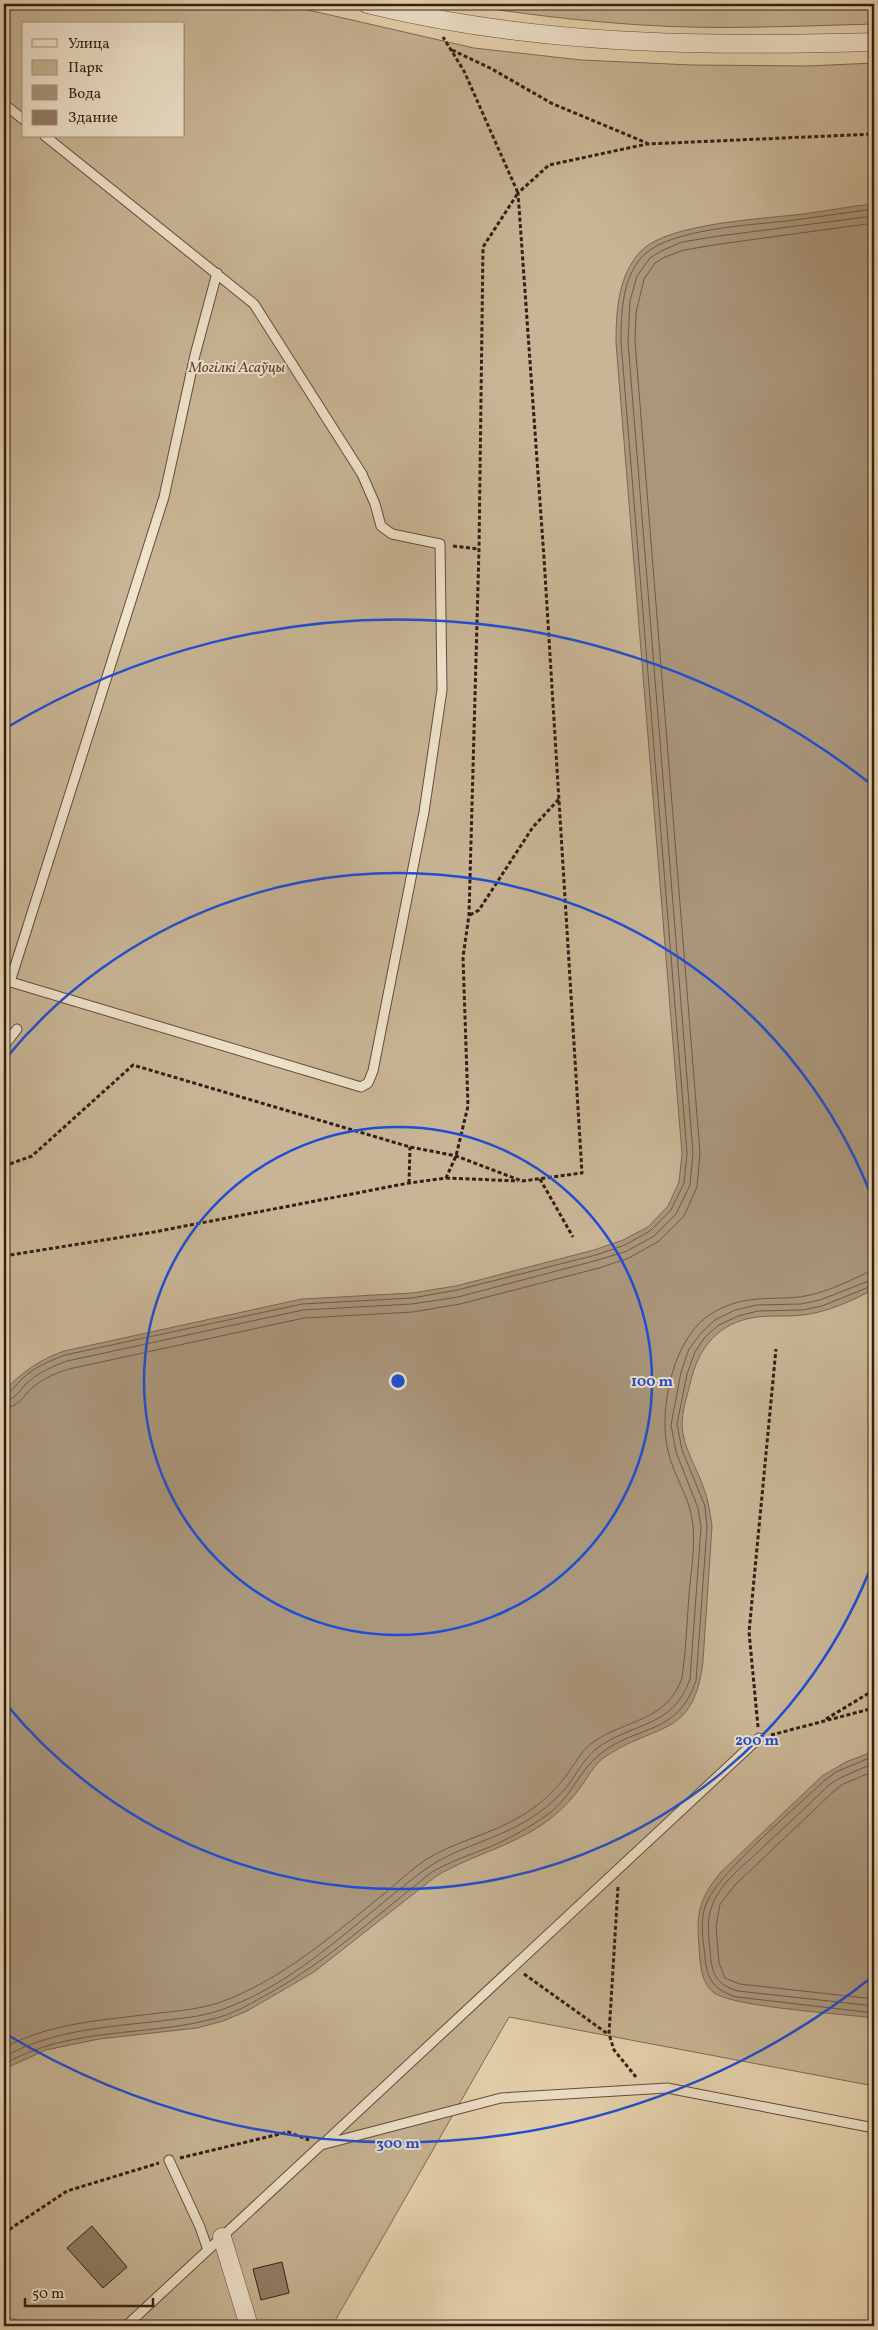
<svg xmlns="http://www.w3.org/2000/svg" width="878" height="2330" viewBox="0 0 878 2330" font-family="Vollkorn,serif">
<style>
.green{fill:#c8b595;stroke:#7e6a56;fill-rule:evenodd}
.water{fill:#aa967b;stroke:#7a6653}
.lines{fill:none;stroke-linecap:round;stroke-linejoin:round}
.shore{stroke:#6e5a48;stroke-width:1}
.building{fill:#917d66;stroke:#331f16}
.service-casing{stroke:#604c3c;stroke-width:11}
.minor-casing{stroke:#604c3c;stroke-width:19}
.path{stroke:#331f16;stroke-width:3;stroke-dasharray:4 2.5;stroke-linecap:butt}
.service{stroke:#efe3cb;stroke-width:9}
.minor{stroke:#efe3cb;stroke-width:18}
.ring{fill:none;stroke:#1d4ed8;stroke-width:2.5}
.labels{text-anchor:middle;stroke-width:4;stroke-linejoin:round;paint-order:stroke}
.park-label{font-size:15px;font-style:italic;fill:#584436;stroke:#efe3cb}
.centre{fill:#1d4ed8;stroke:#efe3cb;stroke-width:2.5}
.ring-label{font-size:15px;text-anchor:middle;font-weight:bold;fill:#1d4ed8;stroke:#efe3cb;stroke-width:4;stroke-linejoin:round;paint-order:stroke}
</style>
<rect width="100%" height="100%" fill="#e7d4af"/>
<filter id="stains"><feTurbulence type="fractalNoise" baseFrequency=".004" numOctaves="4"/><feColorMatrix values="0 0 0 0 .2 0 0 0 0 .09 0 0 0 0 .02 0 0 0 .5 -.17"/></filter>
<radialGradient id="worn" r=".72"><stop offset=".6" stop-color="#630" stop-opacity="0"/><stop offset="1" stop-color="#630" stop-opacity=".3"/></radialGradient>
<!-- green -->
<path class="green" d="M 4,4 L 282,4 L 474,48 L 581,60 L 692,65 L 808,66 L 874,63 L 874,2086 L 509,2017 L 332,2326 L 37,2326 L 4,2316 ZM 24,24 L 184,24 L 184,136 L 24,136 Z
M 461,4 L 874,4 L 874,24 C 797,26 719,30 642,25 C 581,21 521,14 461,4 Z"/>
<!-- water -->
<path class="water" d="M 874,204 L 874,1289 C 852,1301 828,1312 803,1315 C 788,1317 772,1315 757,1317 C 719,1322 698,1347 690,1384 C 687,1397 682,1411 682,1425 C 683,1448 697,1468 704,1489 C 709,1502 710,1514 712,1526 L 703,1661 C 694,1739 656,1722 605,1757 C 593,1765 588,1778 579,1789 C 573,1798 564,1807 556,1814 C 520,1845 474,1853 435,1877 L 314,1972 L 247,2011 L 223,2021 L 197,2028 L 99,2039 L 46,2050 L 4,2069 L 4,1391 C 22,1372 39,1360 64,1351 L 302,1299 L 412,1293 L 456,1286 L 594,1250 L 623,1240 L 648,1227 L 668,1206 L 679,1182 L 682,1154 L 616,343 C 616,311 618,274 642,250 C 670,223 763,219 803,214 C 827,211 850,206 874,204 Z
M 874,1751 L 874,2018 C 845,2014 730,2007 713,1992 C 700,1981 700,1961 699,1946 C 696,1912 699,1899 721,1872 L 822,1776 L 846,1762 Z"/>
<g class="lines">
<!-- shore -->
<path class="shore" d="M 4,1394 C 12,1393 16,1384 22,1379 C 34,1367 50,1361 65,1355 L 302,1304 L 412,1298 L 457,1290 L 596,1255 L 625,1245 L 650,1231 L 671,1210 L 684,1183 L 687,1153 L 621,342 C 621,313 622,274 646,253 C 674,229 750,225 787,221 C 816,217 845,213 874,209
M 4,1401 C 16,1400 20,1389 28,1382 C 40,1372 53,1366 67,1361 L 303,1310 L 412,1304 L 458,1297 L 598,1260 L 627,1251 L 654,1236 L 676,1214 L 690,1185 L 693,1153 L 628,342 L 630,301 L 637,276 L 650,258 L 661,251 L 682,242 L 719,236 L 874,216
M 4,1408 C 18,1408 23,1396 33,1387 C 44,1378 56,1373 69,1369 L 304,1318 L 413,1312 L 460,1304 L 599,1268 L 629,1258 L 659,1241 L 684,1216 L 697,1187 L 700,1153 L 635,342 L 636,313 L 644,279 L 655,263 L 665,257 L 684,250 L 720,244 L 874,223
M 874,1756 L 836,1772 L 825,1780 C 799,1805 713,1877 705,1907 C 700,1922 703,1940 705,1956 C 706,1979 715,1991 737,1997 L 874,2013
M 874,1763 L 840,1778 L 829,1785 C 807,1806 785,1827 762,1848 C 745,1865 720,1882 712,1906 C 706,1920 709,1936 710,1951 C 712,1974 715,1984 738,1991 L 874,2006
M 874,1771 L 843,1784 L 834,1791 L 735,1885 L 720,1904 L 716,1926 L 719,1963 L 725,1978 L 740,1984 L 874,1999
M 4,2048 C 50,2022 107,2020 159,2013 C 179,2011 199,2009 218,2003 C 281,1981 334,1934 385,1893 C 398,1882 411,1870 425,1860 C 456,1841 492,1834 523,1815 C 539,1805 554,1792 565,1777 C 574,1766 580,1752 592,1743 C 625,1719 667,1722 682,1678 C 686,1650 687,1622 689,1594 C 691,1572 695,1549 693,1526 C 691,1498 674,1478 668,1451 C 658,1409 673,1335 714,1312 C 744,1295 767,1300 799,1297 C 823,1294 845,1283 866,1273 L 874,1272
M 4,2057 C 52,2030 107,2027 161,2021 C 181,2018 201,2017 221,2010 C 301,1982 360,1917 427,1868 C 457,1847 495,1840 526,1821 C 543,1811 560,1797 571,1781 C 579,1770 585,1758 596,1749 C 631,1722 673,1729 690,1679 L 701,1527 L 698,1508 L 676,1452 L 671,1425 L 681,1372 L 689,1349 L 701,1333 L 715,1320 L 735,1310 L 757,1305 L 801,1304 L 820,1300 L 874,1279
M 4,2064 C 73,2025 148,2038 220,2017 C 237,2012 253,2002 268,1994 C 328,1961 378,1914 432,1872 C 456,1858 481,1852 505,1840 C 521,1832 536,1823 551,1812 C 571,1796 580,1770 600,1754 C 638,1724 677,1736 696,1681 L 707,1527 L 705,1506 L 682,1450 L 677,1424 L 687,1374 L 695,1352 L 705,1337 L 719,1325 L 738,1316 L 758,1311 L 802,1310 L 822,1306 L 874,1285"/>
</g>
<!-- building -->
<path class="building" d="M 92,2226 L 127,2267 L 103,2288 L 67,2248 Z
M 282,2262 L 289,2293 L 261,2300 L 253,2269 Z"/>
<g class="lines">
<!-- service casing -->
<g class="service-casing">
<path id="service" d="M 4,104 L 24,120
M 4,980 L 361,1087 L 368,1083 L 373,1071 L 424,812 L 442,690 L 440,544 L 392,534 L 381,526 L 375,504 L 362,474 L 254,304 L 45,136
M 10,982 L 164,497 L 195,355 L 217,273
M 4,1046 L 17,1029
M 323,2144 L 759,1738
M 169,2160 L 200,2227 L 208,2250
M 126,2326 L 321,2145 L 501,2098 L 667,2088 L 874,2128"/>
</g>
<!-- minor casing -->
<g class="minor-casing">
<path id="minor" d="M 367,4 C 533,45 704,47 874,42
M 222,2237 L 249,2326"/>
</g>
<!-- path -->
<path class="path" d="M 452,50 L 492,69 L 551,103 L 647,143
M 453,546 L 479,549
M 470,915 L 479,910 L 533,827 L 559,799
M 4,1166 L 32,1156 L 133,1065 L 410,1147 L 456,1156 L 522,1181 L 582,1173 L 544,558 L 518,193 L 549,165 L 647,144 L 874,134
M 446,1178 L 518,1181
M 540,1179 L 573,1237
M 409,1183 L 410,1147
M 4,1256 L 154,1232 L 409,1183 L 446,1178 L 456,1156 L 468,1106 L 463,957 L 469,915 L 479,549 L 483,247 L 518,193 L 464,71 L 443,37
M 826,1719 L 874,1690
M 758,1727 L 749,1632 L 776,1349
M 771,1735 L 874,1708
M 618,1887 L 609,2034 L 614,2050 L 636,2077
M 524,1974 L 608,2034
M 180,2158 L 288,2132 L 309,2140
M 4,2233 L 67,2191 L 159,2163"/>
<!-- service -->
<use href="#service" class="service"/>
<!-- minor -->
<use href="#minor" class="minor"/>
</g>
<!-- distance rings -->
<g class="ring">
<circle cx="398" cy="1381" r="254"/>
<path d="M874 1559A508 508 0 0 1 6 1704M6 1058A508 508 0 0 1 874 1203"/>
<path d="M872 1977A762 762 0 0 1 6 2034M6 728A762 762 0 0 1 872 785"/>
</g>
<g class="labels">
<!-- park labels -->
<g class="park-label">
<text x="237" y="372">Могілкі Асаўцы</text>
</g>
</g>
<circle cx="398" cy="1381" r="8" class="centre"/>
<g class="ring-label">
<text x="652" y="1386">100 m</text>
<text x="757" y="1745">200 m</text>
<text x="398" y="2148">300 m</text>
</g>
<!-- margin -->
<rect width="878" height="2330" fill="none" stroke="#e7d4af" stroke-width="20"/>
<rect x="5" y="5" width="868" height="2320" fill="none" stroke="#331f16" stroke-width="2.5"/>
<rect x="10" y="10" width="858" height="2310" fill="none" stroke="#331f16"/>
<!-- legend -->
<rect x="22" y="22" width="162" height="115" fill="#efe3cb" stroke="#a49583"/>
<rect x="32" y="39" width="25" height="8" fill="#efe3cb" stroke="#a49583"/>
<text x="68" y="48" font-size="15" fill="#331f16">Улица</text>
<rect x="32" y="60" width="25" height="15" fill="#c8b595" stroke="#a49583"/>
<text x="68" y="72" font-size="15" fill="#331f16">Парк</text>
<rect x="32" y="85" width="25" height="15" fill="#aa967b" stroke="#a49583"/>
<text x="68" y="98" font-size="15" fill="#331f16">Вода</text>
<rect x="32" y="110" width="25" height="15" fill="#917d66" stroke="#a49583"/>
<text x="68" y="122" font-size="15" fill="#331f16">Здание</text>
<!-- scale -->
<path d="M25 2298v8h128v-8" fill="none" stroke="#331f16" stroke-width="2.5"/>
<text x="32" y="2298" font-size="15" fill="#331f16" stroke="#efe3cb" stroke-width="4" paint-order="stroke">50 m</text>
<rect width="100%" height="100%" filter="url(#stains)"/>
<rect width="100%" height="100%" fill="url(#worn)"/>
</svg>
